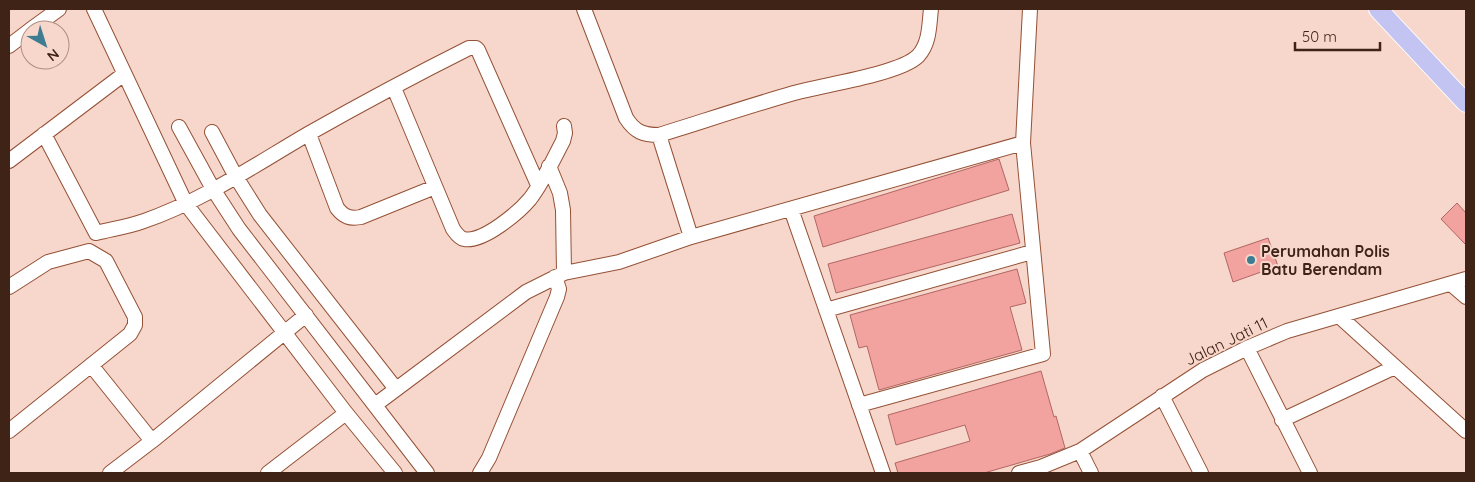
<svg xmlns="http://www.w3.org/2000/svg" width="1475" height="482" viewBox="0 0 1475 482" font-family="Quicksand,sans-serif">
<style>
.building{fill:#f2a39f;stroke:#b16663}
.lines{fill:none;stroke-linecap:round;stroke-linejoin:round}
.minor-casing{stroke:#945136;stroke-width:16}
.major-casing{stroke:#fff;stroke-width:20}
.minor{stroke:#fff;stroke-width:14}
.major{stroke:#c3c4f1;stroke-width:18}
.poi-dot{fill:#3e7c92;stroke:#f7d7cb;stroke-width:2}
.labels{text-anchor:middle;stroke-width:4;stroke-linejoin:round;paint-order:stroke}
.poi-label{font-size:16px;font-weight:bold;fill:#402317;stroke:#f7d7cb;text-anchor:start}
.street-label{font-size:16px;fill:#402317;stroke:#f7d7cb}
</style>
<rect width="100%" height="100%" fill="#f7d7cb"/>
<!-- building -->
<path class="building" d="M 999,159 L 1009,190 L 823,247 L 814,216 Z
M 1457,203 L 1466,213 L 1466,245 L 1441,219 Z
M 1012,214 L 1020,243 L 836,293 L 828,264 Z
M 1268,238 L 1278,266 L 1233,282 L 1224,253 Z
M 1017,269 L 1026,303 L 1010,307 L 1022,350 L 879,390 L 867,346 L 859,348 L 850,315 Z
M 1041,371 L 1054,417 L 1056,416 L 1065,448 L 1050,454 L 984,473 L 898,473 L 895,463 L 970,441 L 965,425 L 896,445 L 888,415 Z"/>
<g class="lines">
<!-- minor casing -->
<g class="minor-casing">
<path id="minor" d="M 94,9 L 186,204 L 346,413 L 395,473
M 584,9 L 626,118 C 635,132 643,135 659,135 C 704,121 749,106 794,93 C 822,85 900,74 918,56 C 930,43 929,25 931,9
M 30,30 L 59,9
M 9,46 L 30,30
M 394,88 L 453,229 C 456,233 459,238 464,239 C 483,243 519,212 530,199 C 543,182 553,160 563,141 L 565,133 L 564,126
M 179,127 L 213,189 L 239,229 L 427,473
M 212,132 L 236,177 L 260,215 L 396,389
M 44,134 L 96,233 C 111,229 128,227 144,221 C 202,201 255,165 308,134 C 361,104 415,75 469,48 L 476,48 L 478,50 L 538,185
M 309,134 L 337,208 C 344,217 350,219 361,217 L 435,187
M 659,135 L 691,237
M 9,161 L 124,74
M 549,166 L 560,193 L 563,210 L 564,273
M 791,209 L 883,473
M 1451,284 L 1466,297
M 9,287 L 48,262 L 89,251 L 106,261 L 135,317 L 135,325 L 130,334 L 9,431
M 826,310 L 1032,252
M 1339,316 L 1466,431
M 1247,348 L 1310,473
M 91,365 L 152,441
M 1162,396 L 1201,473
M 375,405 L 526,292 L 564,273 L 619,262 L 691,237 L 1023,143
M 859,405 L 1043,354 L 1023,143 L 1030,9
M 1282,420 L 1395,367
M 1080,451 L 1091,473
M 110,473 L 152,441 L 306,315
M 268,473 L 346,413
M 480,473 L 489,458 L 557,297 L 559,289 L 555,277
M 1019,473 L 1041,467 L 1080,451 L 1203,370 L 1247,348 L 1287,331 L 1466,279"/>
</g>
<!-- major casing -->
<g class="major-casing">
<path id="major" d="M 1378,9 L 1466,103"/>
</g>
<!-- minor -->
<use href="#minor" class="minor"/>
<!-- major -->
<use href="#major" class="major"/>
</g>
<!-- markers -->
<circle class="poi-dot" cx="1251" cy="260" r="5"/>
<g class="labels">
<!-- poi labels -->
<g class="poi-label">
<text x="1261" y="257">Perumahan Polis<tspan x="1261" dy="18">Batu Berendam</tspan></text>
</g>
<!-- street labels -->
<g class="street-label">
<text transform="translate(1226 341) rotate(-26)" y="6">Jalan Jati 11</text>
</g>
</g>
<!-- border -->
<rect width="1475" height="482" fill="none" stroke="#402317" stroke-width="20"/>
<!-- north arrow -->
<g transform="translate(45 45) rotate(141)"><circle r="24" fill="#f7d7cb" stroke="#ae8f83"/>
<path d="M0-4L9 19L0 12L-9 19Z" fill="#3e7c92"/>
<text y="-8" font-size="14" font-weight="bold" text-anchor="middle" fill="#402317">N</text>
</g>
<!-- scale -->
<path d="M1295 42v8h85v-8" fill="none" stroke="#402317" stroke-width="2.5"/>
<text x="1302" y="42" font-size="15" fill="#402317" stroke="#f7d7cb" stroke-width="4" paint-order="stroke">50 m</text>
</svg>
